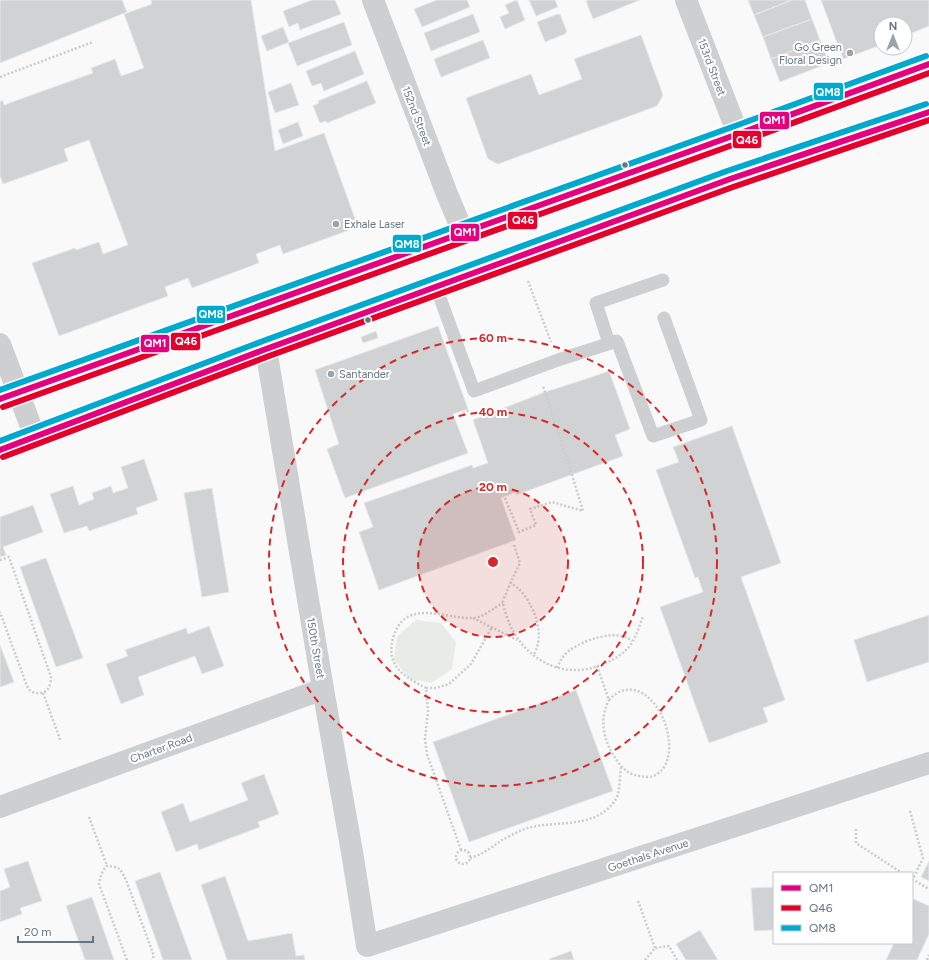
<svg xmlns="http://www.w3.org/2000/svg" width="929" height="960" viewBox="0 0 929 960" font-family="Figtree,sans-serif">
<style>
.green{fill:#e8ebe6}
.building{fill:#d0d2d3;stroke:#e8e8e8}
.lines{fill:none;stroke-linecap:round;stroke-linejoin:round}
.primary-casing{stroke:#d5d6d7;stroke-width:23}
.path{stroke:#cbcccd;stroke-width:2.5;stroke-dasharray:2 2;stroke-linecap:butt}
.lane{stroke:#cecfd0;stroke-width:13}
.street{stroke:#cecfd0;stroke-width:22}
.primary{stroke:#e1e2e2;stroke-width:22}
.bus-1-casing{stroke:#fff;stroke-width:9}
.bus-2-casing{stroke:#fff;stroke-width:9}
.bus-3-casing{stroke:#fff;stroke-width:9}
.bus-1{stroke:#e5007d;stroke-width:6}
.bus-2{stroke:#e4002b;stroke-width:6}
.bus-3{stroke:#00a9ce;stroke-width:6}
.ring{fill:none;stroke:#d62828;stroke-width:2;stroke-dasharray:7 5}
.poi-dot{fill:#99a4ac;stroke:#fff;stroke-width:1.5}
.bus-dot{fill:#657683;stroke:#fff;stroke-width:1.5}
.labels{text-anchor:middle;stroke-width:4;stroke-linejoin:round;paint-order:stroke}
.poi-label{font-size:11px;fill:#657683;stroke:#fff;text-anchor:start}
.street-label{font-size:11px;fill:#657683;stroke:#fff}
.centre{fill:#d62828;stroke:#fff;stroke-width:2}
.ring-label{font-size:12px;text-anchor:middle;font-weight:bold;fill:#d62828;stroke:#fff;stroke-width:4;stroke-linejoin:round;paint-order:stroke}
.line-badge{stroke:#fff;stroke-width:1.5}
.badge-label{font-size:11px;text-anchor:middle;font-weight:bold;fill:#fff}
</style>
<rect width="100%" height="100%" fill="#f9f9f9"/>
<!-- green -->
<path class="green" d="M 416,620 L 441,623 L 456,642 L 452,669 L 431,683 L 410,679 L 394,660 L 397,636 Z"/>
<!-- building -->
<path class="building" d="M 0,0 L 122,0 L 127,12 L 0,63 Z
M 151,0 L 251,0 L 275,151 L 324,133 L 358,227 L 283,254 L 280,245 L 256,254 L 259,263 L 192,288 L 188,278 L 165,287 L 168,296 L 59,336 L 32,263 L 75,248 L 76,250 L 99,242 L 103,254 L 128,245 L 89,140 L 64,149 L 68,161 L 3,184 L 0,176 L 0,101 L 3,101 L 4,105 L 93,73 L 91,68 L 115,59 L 121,76 L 144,68 L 124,14 L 152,4 Z
M 312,0 L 335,0 L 341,14 L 300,30 L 298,23 L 289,27 L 283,11 Z
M 437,0 L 467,0 L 470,7 L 422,27 L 414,9 Z
M 517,0 L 525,20 L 505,29 L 500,17 L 509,13 L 505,5 Z
M 529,0 L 555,0 L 558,7 L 536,16 Z
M 588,0 L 640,0 L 593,19 L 586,1 Z
M 748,0 L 792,0 L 754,15 Z
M 792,0 L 805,0 L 812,19 L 763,37 L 754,15 Z
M 821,0 L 929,0 L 929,26 L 905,36 L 905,24 L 881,24 L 881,45 L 843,59 Z
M 473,14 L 480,32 L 431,51 L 424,33 Z
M 558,14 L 558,15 L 560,14 L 567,32 L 565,33 L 565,34 L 545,42 L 537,22 Z
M 812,19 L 820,40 L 771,59 L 763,37 Z
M 344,22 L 352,45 L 297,66 L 288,43 Z
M 283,27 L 289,42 L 267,51 L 261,36 Z
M 641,35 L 663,95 L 657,106 L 498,164 L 488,159 L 466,98 L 531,74 L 539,95 L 582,79 L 574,59 Z
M 483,40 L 490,58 L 441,77 L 434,59 Z
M 820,40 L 829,63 L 780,82 L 771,59 Z
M 355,51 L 364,74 L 324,91 L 321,83 L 312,86 L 306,71 Z
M 367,81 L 376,103 L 327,123 L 326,121 L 320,123 L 313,106 L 319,103 L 318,101 Z
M 291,83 L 299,105 L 275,113 L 268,92 Z
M 298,122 L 303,136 L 283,144 L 278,130 Z
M 438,326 L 468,409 L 453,414 L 468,453 L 345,498 L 327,449 L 339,444 L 315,370 Z
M 376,331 L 378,338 L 363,343 L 361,337 Z
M 609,371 L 630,429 L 615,435 L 623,456 L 516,495 L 516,492 L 501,498 L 516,540 L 379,590 L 359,532 L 373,527 L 364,503 L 472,465 L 473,468 L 488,463 L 473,420 L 545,392 L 580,381 Z
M 732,426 L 781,563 L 741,577 L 785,700 L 763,708 L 768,722 L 709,743 L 660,607 L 703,592 L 698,577 L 695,578 L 656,470 L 679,462 L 673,447 Z
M 144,459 L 158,500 L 136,508 L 138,514 L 89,531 L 87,526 L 64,533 L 50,494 L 73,486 L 79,505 L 94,499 L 92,493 L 111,486 L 113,493 L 128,488 L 121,467 Z
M 212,488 L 229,592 L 202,597 L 184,493 Z
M 33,505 L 43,532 L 3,547 L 6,555 L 0,557 L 0,517 Z
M 46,558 L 83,658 L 56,667 L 20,567 Z
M 929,615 L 929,662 L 867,682 L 854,640 Z
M 209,626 L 224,666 L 202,674 L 195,656 L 138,677 L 144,695 L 121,704 L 106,664 L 128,656 L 125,650 L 186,628 L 188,634 Z
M 0,645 L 14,682 L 0,687 Z
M 576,690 L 613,791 L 469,842 L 433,742 Z
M 264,774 L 279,814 L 258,822 L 260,827 L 199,850 L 197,844 L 176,852 L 161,812 L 183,803 L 190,822 L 248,800 L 241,783 Z
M 28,861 L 42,901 L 20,908 L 22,914 L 0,922 L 0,891 L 10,887 L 4,869 Z
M 929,861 L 929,881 L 921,877 Z
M 160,872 L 192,960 L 163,960 L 135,881 Z
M 225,876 L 248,941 L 292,933 L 296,956 L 304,955 L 305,960 L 227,960 L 201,885 Z
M 774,887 L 774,930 L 754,931 L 751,888 Z
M 92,897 L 114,960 L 85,960 L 66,906 Z
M 914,899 L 929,906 L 929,934 L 917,960 L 886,960 L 894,943 L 912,943 L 912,905 Z
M 700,930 L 718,960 L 686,960 L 676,944 Z
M 571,951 L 574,960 L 550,960 L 549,959 Z"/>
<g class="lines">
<!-- primary casing -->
<g class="primary-casing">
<path id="primary" d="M 0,399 L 738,134 L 929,64
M 0,450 L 266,349 L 730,179 L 929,112"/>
</g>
<!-- path -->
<path class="path" d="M 0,77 L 93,42
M 528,281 L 551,342
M 463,413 L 469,410
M 505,498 L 519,532 L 536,525 L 530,509 L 552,502 L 583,511 L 572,475 L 543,386
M 514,545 L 520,563 C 515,573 510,583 506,594 C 505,596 503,600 503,602 C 503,608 510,626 513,631 C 531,663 566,679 601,665 C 611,661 619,657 627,649 C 635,641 639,627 643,616
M 0,560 L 9,557 L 51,677 C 51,681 50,687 47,690 C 44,694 35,694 31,691 C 29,690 28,688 27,686 L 0,612
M 510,582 C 513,585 517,587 520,590 C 535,607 546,635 533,656
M 473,618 L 517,640
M 597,666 L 609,700 C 612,697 615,694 619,692 C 657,675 687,755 657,774 C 652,778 645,777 640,776 C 630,775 624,770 618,762 C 604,743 598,721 609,700
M 557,668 C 560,661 563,655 570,650 C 584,640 617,628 632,641
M 426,688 L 436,688 L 449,684 L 471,664 L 492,627
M 43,693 L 61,742
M 910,811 L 923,858 L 913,879
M 89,817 L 107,866
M 856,829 L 856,843 L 902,873
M456 857a7 7 0 1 1 14 0a7 7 0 1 1-14 0Z
M 461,850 L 427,754 L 425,739 L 428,711 L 426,688 C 403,676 384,665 394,635 C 397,626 403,618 412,615 C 430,609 454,619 473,618 C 485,617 493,608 503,603
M 470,858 C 482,855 492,847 502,840 C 508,837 515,833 522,830 C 550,819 586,830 610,807 C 613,803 617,799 618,794 C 620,785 620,775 621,766
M 912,879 L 929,889
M 638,901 L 655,948
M 127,960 L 99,884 C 100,877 102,871 107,866 C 120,867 120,868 126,880 L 154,956 L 152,960
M 645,960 L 655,948 L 669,946 L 677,960
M 927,960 L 929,955"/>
<!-- lane -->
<path class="lane" d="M 436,287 L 474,391 L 558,360 L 617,341 L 653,436 L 701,420 L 664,318
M 609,343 L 596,303 L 663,280"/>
<!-- street -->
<path class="street" d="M 373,0 L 447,194 L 463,232
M 686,0 L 738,134
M 0,344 L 35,437
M 266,349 L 323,689 L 352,852 L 367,946 L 929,763
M 0,807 L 323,689"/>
<!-- primary -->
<use href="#primary" class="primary"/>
<!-- bus-1 casing -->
<g class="bus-1-casing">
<path id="bus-1" d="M 0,399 L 738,134 L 929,64
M 0,450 L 266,349 L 730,179 L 929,112"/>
</g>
<!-- bus-2 casing -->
<g class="bus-2-casing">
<path id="bus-2" d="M 3,407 L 741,142 L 929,73
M 3,457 L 269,356 L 733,187 L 929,120"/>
</g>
<!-- bus-3 casing -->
<g class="bus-3-casing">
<path id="bus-3" d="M 0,390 L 735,126 L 926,56
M 0,441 L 263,341 L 727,171 L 926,104"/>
</g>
<!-- bus-1 -->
<use href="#bus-1" class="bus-1"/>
<!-- bus-2 -->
<use href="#bus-2" class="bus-2"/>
<!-- bus-3 -->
<use href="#bus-3" class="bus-3"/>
</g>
<!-- distance rings -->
<circle cx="493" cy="562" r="75" fill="#d62828" fill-opacity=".12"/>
<g class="ring">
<circle cx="493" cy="562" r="75"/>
<circle cx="493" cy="562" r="150"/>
<circle cx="493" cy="562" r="224"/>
</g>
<!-- markers -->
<g class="poi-dot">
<circle cx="850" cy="53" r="4"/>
<circle cx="336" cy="224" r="4"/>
<circle cx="331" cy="374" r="4"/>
</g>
<g class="bus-dot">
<circle cx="625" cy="165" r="3.5"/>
<circle cx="368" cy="320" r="3.5"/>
</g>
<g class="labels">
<!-- poi labels -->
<g class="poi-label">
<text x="842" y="51" text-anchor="end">Go Green<tspan x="842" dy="13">Floral Design</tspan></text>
<text x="344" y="228">Exhale Laser</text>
<text x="339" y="378">Santander</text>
</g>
<!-- street labels -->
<g class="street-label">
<text transform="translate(712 67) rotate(69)" y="4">153rd Street</text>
<text transform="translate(417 116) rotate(69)" y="4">152nd Street</text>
<text transform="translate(316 648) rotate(80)" y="4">150th Street</text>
<text transform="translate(161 748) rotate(-20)" y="4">Charter Road</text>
<text transform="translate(648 855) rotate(-18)" y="4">Goethals Avenue</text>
</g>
</g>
<circle cx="493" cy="562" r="6" class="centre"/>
<g class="ring-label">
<text x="493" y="342">60 m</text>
<text x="493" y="416">40 m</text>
<text x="493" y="491">20 m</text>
</g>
<g class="line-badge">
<rect x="813" y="82" width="31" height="19" rx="4" fill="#00a9ce"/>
<rect x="759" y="111" width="31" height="19" rx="4" fill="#e5007d"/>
<rect x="732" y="130" width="30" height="19" rx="4" fill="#e4002b"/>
<rect x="507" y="211" width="31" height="19" rx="4" fill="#e4002b"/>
<rect x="450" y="223" width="30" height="19" rx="4" fill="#e5007d"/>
<rect x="392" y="234" width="30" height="19" rx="4" fill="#00a9ce"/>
<rect x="196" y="305" width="30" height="19" rx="4" fill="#00a9ce"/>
<rect x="170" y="332" width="31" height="19" rx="4" fill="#e4002b"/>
<rect x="140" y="334" width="30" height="19" rx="4" fill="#e5007d"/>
</g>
<g class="badge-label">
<text x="828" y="96">QM8</text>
<text x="774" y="124">QM1</text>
<text x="747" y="144">Q46</text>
<text x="523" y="224">Q46</text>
<text x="465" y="236">QM1</text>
<text x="407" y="248">QM8</text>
<text x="211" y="318">QM8</text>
<text x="186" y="345">Q46</text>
<text x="155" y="347">QM1</text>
</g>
<!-- legend -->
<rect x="773" y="872" width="140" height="72" fill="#ffffff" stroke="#c1c8cd"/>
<rect x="781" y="885" width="20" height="6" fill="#e5007d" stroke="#c1c8cd"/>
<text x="809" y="892" font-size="12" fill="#657683">QM1</text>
<rect x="781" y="905" width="20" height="6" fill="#e4002b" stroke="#c1c8cd"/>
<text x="809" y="912" font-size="12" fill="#657683">Q46</text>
<rect x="781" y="925" width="20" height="6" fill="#00a9ce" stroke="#c1c8cd"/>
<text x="809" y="932" font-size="12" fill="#657683">QM8</text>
<!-- north arrow -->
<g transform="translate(893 36)"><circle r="19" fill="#ffffff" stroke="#c1c8cd"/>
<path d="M0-3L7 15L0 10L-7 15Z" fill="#99a4ac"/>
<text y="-6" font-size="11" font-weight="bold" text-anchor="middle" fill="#657683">N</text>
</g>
<!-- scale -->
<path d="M18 936v6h75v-6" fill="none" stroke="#657683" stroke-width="2"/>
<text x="24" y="936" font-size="12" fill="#657683" stroke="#ffffff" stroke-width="3" paint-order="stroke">20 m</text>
</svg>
